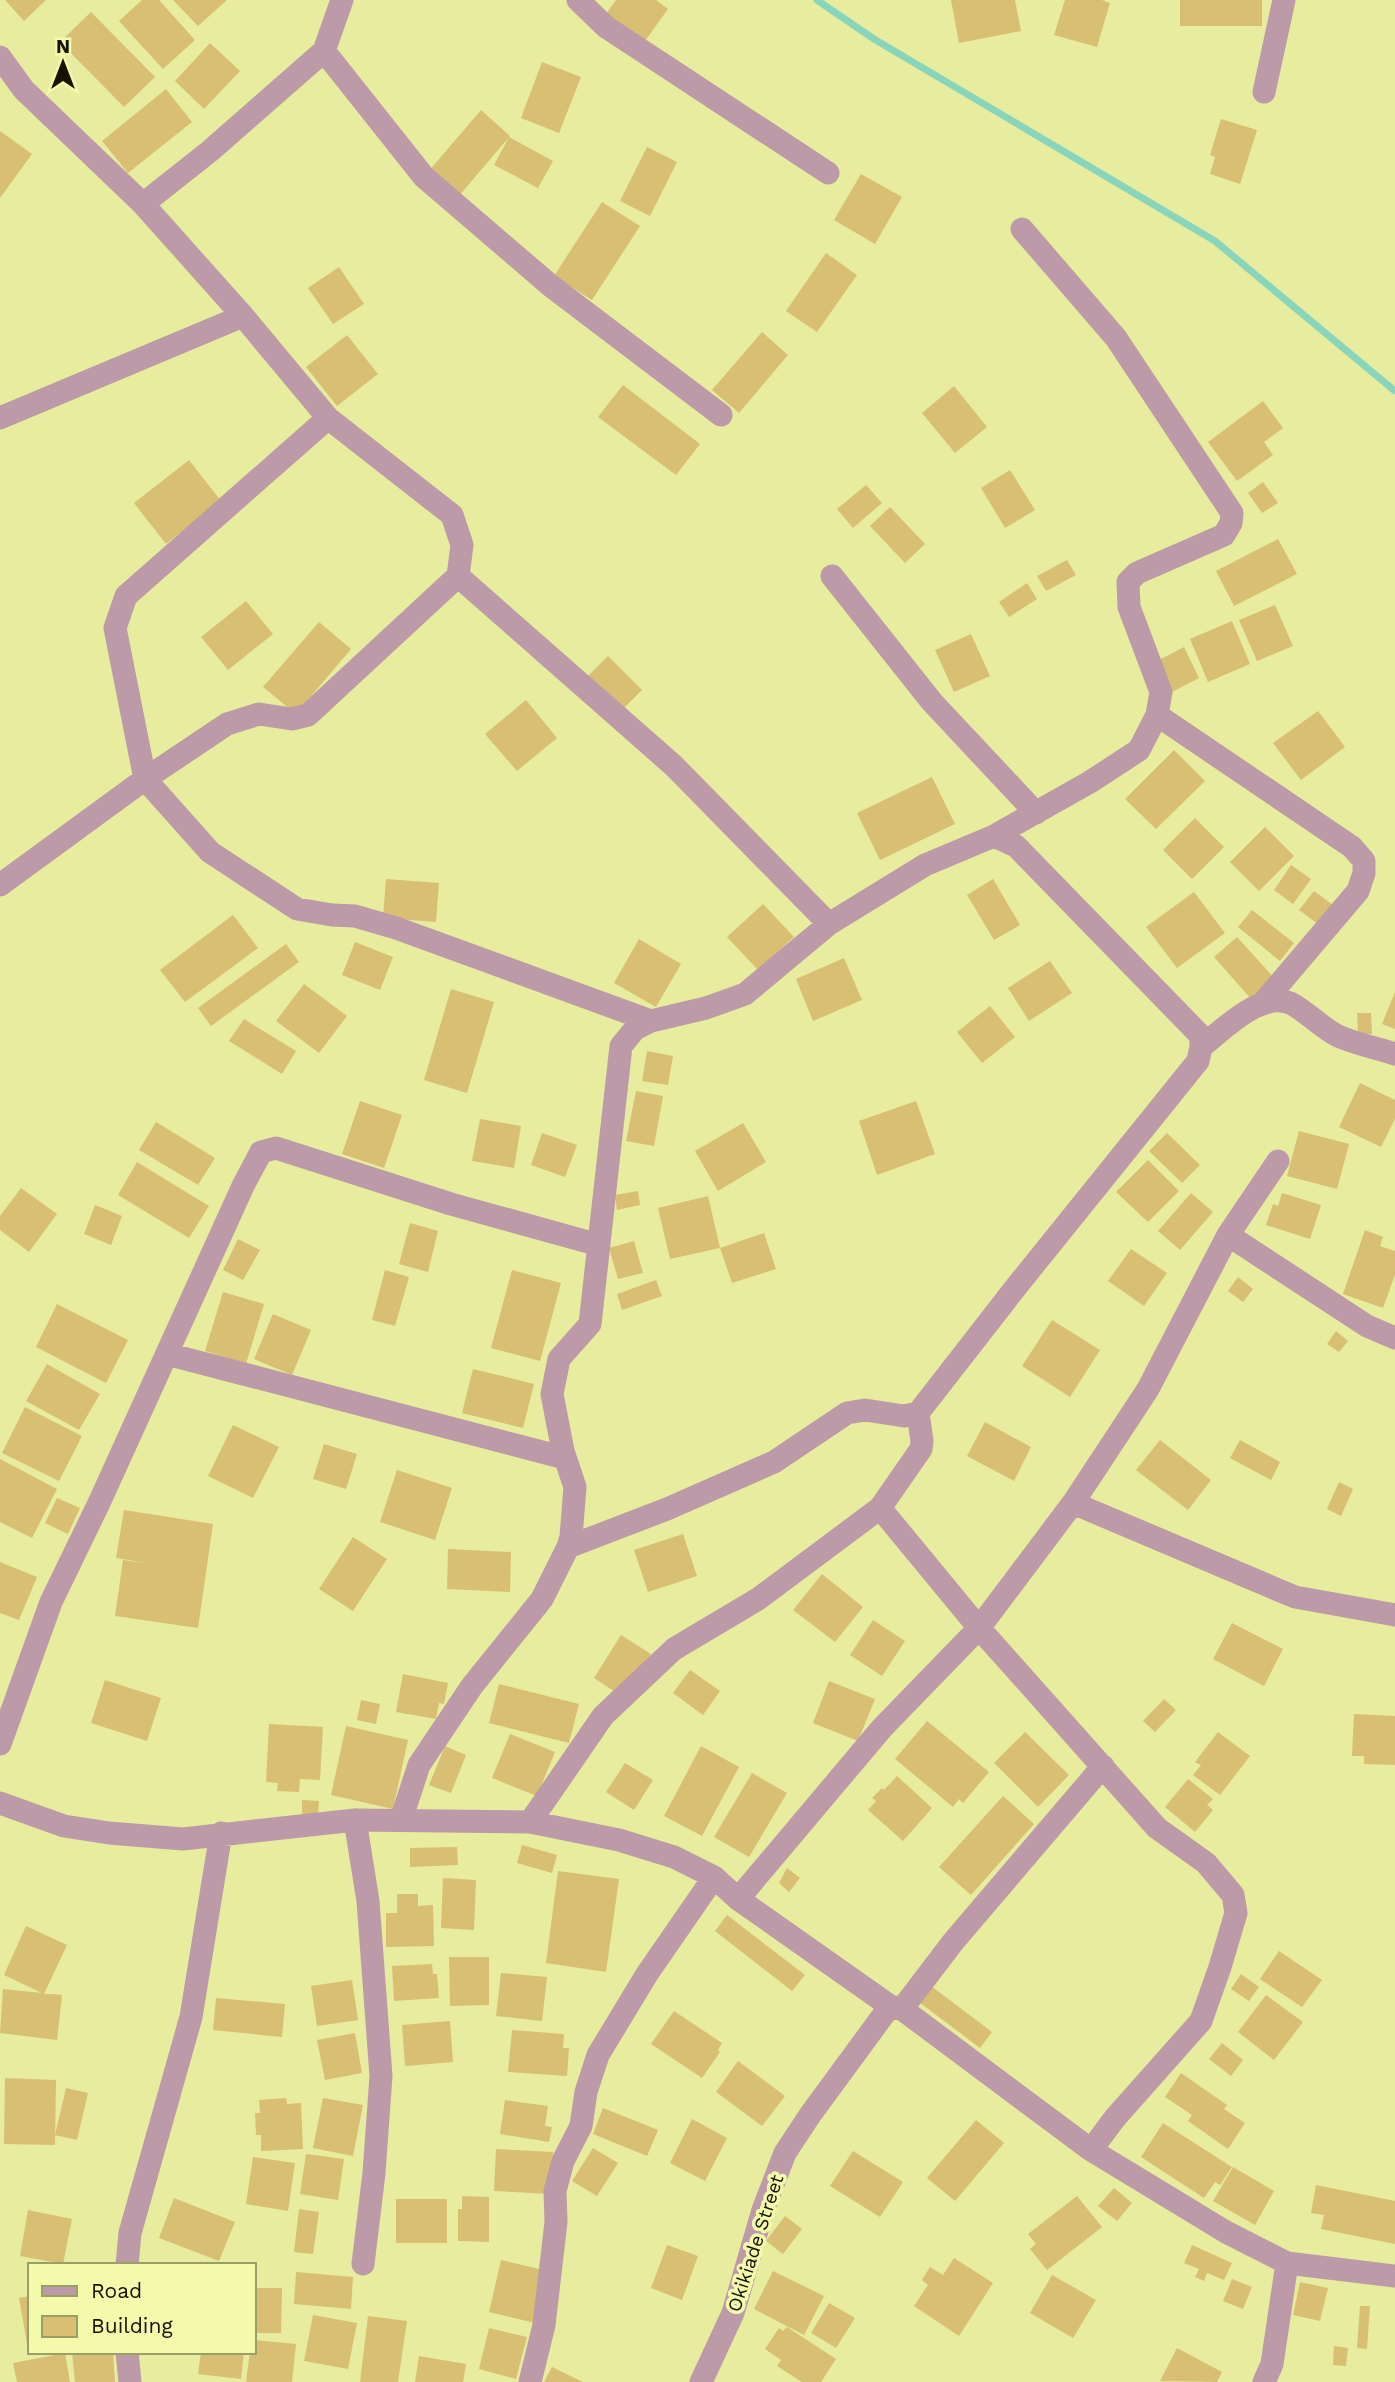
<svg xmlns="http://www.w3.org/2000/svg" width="1395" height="2382" viewBox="0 0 1395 2382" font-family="'Work Sans',sans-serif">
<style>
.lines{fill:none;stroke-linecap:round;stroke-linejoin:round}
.stream{stroke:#88d5bc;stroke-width:7}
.building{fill:#d8bf74}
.minor{stroke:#bc9aa8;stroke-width:23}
.labels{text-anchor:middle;stroke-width:7;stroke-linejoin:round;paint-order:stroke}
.street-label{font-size:19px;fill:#131300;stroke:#f4faac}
</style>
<rect width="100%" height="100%" fill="#e7ec9f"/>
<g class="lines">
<!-- stream -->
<path class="stream" d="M 817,0 L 874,39 L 1215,241 L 1395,391"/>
</g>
<!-- building -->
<path class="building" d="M 5,0 L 46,0 L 24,21 Z
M 142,0 L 159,0 L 195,40 L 163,69 L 119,21 Z
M 173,0 L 227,0 L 198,26 Z
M 616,0 L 656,0 L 668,9 L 645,41 L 606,14 Z
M 951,0 L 1015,0 L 1021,31 L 959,43 Z
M 1065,0 L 1102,0 L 1110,3 L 1097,47 L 1054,35 Z
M 1180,0 L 1262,0 L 1262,26 L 1180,26 Z
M 91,12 L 155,77 L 124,107 L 60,42 Z
M 210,43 L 240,71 L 204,109 L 175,81 Z
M 542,62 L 581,77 L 559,133 L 521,118 Z
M 166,89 L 192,122 L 128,173 L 102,141 Z
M 481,110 L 510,136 L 458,197 L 428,172 Z
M 1221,119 L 1257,130 L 1240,184 L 1210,174 L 1215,157 L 1210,155 Z
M 0,131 L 32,154 L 0,198 Z
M 509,137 L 553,161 L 538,188 L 494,165 Z
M 647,147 L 677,162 L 650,216 L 620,201 Z
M 861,174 L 902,197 L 875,244 L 834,220 Z
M 602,202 L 640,226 L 592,300 L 554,276 Z
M 826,253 L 857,275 L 817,332 L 786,311 Z
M 339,267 L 364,304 L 333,324 L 308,288 Z
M 762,332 L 788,355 L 739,413 L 712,390 Z
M 347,335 L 378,374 L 337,406 L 306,367 Z
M 623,385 L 700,444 L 676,475 L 598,417 Z
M 954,386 L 987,427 L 955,453 L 922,413 Z
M 1263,401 L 1283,428 L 1264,442 L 1273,455 L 1237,481 L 1208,442 Z
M 189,460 L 221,501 L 166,544 L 134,503 Z
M 1010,470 L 1035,510 L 1005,528 L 981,488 Z
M 1263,482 L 1278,503 L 1262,513 L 1248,493 Z
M 866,485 L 882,503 L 853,528 L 837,509 Z
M 890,507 L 925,544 L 905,563 L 870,526 Z
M 1278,539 L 1297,574 L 1234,606 L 1216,571 Z
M 1067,560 L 1076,575 L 1046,591 L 1037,576 Z
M 1027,583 L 1037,599 L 1009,617 L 999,602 Z
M 246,601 L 273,634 L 228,670 L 201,637 Z
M 1275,605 L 1293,646 L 1257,661 L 1239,620 Z
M 1232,621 L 1250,664 L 1208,682 L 1190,639 Z
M 319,622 L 351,649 L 296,714 L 263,687 Z
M 971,634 L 990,676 L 954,692 L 935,650 Z
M 1184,647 L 1199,678 L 1172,692 L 1157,661 Z
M 608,656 L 642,690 L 620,712 L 586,678 Z
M 526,700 L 557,738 L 517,771 L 485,734 Z
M 1318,711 L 1345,747 L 1301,780 L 1273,743 Z
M 1174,750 L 1205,781 L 1156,829 L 1125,799 Z
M 932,777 L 955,824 L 880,860 L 857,813 Z
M 1195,818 L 1224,847 L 1192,879 L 1163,850 Z
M 1265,827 L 1294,856 L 1259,891 L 1230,862 Z
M 1291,865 L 1311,879 L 1293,904 L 1274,890 Z
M 386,879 L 439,883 L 436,922 L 383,918 Z
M 993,879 L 1020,925 L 994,940 L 967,895 Z
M 1314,891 L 1333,905 L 1318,924 L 1299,910 Z
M 1194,892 L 1225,933 L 1177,968 L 1146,927 Z
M 763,904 L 794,937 L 758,970 L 727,937 Z
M 1252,910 L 1294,943 L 1280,961 L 1238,927 Z
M 233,915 L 258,948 L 185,1002 L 160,970 Z
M 1237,937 L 1276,980 L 1252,1000 L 1214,957 Z
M 639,939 L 681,964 L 656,1007 L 614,983 Z
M 355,942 L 393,957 L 380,990 L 342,975 Z
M 286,944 L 299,962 L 211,1026 L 198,1008 Z
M 844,958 L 862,1000 L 813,1021 L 796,979 Z
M 1050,961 L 1072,993 L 1029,1021 L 1008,988 Z
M 304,984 L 347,1016 L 319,1053 L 276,1021 Z
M 451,989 L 494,1002 L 467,1093 L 424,1080 Z
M 1395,992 L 1395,1029 L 1382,1024 Z
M 990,1006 L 1015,1037 L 982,1063 L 957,1032 Z
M 1357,1013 L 1371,1013 L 1372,1034 L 1358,1034 Z
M 244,1019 L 296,1051 L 282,1074 L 229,1041 Z
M 647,1051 L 673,1056 L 668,1085 L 642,1081 Z
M 1360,1083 L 1395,1100 L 1395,1119 L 1381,1147 L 1339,1127 Z
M 636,1091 L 663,1096 L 654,1146 L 626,1141 Z
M 360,1101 L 402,1115 L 384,1168 L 342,1154 Z
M 916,1101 L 935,1154 L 877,1175 L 859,1121 Z
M 480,1119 L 521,1126 L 514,1168 L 472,1161 Z
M 156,1122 L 215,1158 L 198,1185 L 139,1150 Z
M 743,1123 L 766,1162 L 718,1191 L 695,1151 Z
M 1299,1131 L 1349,1144 L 1337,1189 L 1287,1176 Z
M 542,1133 L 577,1145 L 565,1177 L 531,1165 Z
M 1167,1133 L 1200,1165 L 1182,1183 L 1149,1151 Z
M 1148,1160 L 1179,1191 L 1148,1222 L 1116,1192 Z
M 137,1162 L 209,1206 L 189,1238 L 118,1195 Z
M 21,1188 L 57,1214 L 29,1252 L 0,1230 L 0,1216 Z
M 638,1191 L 640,1205 L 617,1210 L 615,1195 Z
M 1191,1193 L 1213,1212 L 1180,1250 L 1158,1231 Z
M 1282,1193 L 1321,1205 L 1310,1239 L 1266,1225 L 1273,1204 L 1278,1206 Z
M 708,1196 L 720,1248 L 670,1259 L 658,1208 Z
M 95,1205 L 122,1216 L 111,1245 L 84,1234 Z
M 410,1223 L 438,1231 L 428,1272 L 399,1264 Z
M 1365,1230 L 1383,1237 L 1380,1246 L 1395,1251 L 1395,1275 L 1383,1308 L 1343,1294 Z
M 764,1233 L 776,1269 L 732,1283 L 720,1248 Z
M 238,1239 L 260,1250 L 243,1280 L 223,1270 Z
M 634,1241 L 643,1273 L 618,1279 L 609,1248 Z
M 1131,1249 L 1167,1273 L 1144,1306 L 1108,1281 Z
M 385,1270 L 409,1277 L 395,1326 L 372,1320 Z
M 512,1270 L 561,1283 L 540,1361 L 491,1348 Z
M 1238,1277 L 1253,1289 L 1243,1302 L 1228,1291 Z
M 656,1280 L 662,1296 L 622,1310 L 617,1294 Z
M 223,1292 L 264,1304 L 246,1364 L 205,1351 Z
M 57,1304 L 128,1340 L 106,1383 L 36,1347 Z
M 273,1314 L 311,1330 L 292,1375 L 254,1359 Z
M 1052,1320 L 1100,1350 L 1070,1397 L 1022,1366 Z
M 1336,1331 L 1348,1341 L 1339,1352 L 1327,1344 Z
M 47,1364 L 100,1394 L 79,1430 L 26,1401 Z
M 473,1369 L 534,1384 L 523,1428 L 462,1413 Z
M 25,1407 L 82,1436 L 59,1481 L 2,1453 Z
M 985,1422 L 1031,1447 L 1014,1481 L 967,1456 Z
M 233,1425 L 279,1447 L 253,1498 L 208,1476 Z
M 1160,1440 L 1211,1480 L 1188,1510 L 1136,1470 Z
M 1240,1440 L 1280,1462 L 1271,1480 L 1230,1458 Z
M 324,1444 L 357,1454 L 346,1489 L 313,1479 Z
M 0,1459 L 57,1489 L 32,1538 L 0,1522 Z
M 397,1470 L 452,1488 L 435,1540 L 380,1522 Z
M 1339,1482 L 1353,1489 L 1341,1516 L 1327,1509 Z
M 57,1498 L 80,1508 L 68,1534 L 45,1523 Z
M 124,1510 L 213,1524 L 198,1628 L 115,1616 L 123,1560 L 147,1563 L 116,1558 Z
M 683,1534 L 697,1576 L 648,1592 L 634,1550 Z
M 353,1537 L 387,1559 L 353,1611 L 319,1589 Z
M 448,1549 L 511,1552 L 510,1592 L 447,1589 Z
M 0,1562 L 37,1577 L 19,1620 L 0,1613 Z
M 822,1574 L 863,1607 L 835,1642 L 793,1610 Z
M 873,1620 L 905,1641 L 882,1676 L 850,1655 Z
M 1232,1623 L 1283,1649 L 1264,1686 L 1213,1659 Z
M 621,1635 L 651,1654 L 623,1697 L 594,1678 Z
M 690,1670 L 720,1691 L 703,1715 L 673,1693 Z
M 403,1674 L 448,1683 L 444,1704 L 439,1703 L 436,1719 L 396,1712 Z
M 105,1680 L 161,1698 L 147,1741 L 91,1723 Z
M 829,1681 L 875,1699 L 858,1741 L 813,1723 Z
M 499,1684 L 579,1704 L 569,1743 L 489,1723 Z
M 1164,1699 L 1176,1710 L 1155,1732 L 1143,1721 Z
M 361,1700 L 380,1704 L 376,1724 L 357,1720 Z
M 1354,1714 L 1395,1716 L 1395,1765 L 1364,1764 L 1364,1756 L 1352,1756 Z
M 927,1721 L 989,1772 L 963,1803 L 959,1799 L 953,1807 L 895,1759 Z
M 269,1724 L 323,1727 L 320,1780 L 300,1779 L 299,1792 L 277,1791 L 278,1783 L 266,1782 Z
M 346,1726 L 408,1740 L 393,1809 L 331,1795 Z
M 1025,1732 L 1069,1775 L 1038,1807 L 994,1763 Z
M 1218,1732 L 1250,1756 L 1220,1795 L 1193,1775 L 1201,1765 L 1195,1762 Z
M 510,1734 L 555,1752 L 537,1796 L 492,1778 Z
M 445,1746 L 466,1755 L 451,1793 L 429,1785 Z
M 701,1746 L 739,1767 L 702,1836 L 664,1816 Z
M 625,1763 L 653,1780 L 634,1810 L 606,1792 Z
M 752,1773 L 787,1793 L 749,1857 L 714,1837 Z
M 897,1776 L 932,1808 L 903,1841 L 868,1810 L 876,1801 L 872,1798 L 882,1788 L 884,1790 Z
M 1188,1779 L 1213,1799 L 1207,1805 L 1213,1810 L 1195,1832 L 1165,1807 Z
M 1003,1796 L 1034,1824 L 971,1895 L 939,1867 Z
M 302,1800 L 319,1801 L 318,1817 L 302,1817 Z
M 522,1845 L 557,1855 L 552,1873 L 517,1863 Z
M 457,1847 L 458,1865 L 410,1867 L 410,1848 Z
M 787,1868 L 800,1878 L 789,1892 L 779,1883 Z
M 558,1871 L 619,1879 L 606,1972 L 546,1963 Z
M 443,1878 L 476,1880 L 474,1930 L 441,1928 Z
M 397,1894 L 418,1894 L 418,1906 L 433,1905 L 434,1946 L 386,1947 L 386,1913 L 397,1913 Z
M 727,1915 L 805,1975 L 792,1991 L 715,1931 Z
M 26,1926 L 67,1945 L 44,1994 L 4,1975 Z
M 1279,1951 L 1322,1980 L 1302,2007 L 1260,1979 Z
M 449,1957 L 489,1957 L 489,2005 L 450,2006 Z
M 432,1964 L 433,1974 L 437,1974 L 439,1998 L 394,2001 L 392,1966 Z
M 501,1973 L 547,1977 L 542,2021 L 496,2016 Z
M 1241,1974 L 1259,1987 L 1249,2001 L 1231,1989 Z
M 352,1980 L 358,2020 L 317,2026 L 311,1986 Z
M 931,1986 L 992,2032 L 980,2048 L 919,2002 Z
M 3,1989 L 62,1995 L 57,2040 L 0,2033 Z
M 1266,1995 L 1303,2022 L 1274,2060 L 1238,2032 Z
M 216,1998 L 285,2004 L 282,2037 L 213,2030 Z
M 674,2011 L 722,2043 L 718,2050 L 720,2052 L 702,2078 L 651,2044 Z
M 450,2021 L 453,2062 L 405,2066 L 402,2025 Z
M 512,2030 L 564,2034 L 563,2048 L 569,2048 L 567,2076 L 508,2072 Z
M 355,2033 L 362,2073 L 325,2080 L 317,2040 Z
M 1222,2043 L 1243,2060 L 1231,2076 L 1209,2059 Z
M 738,2061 L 785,2096 L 762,2126 L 716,2092 Z
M 1181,2073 L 1227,2105 L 1224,2109 L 1245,2123 L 1228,2149 L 1188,2121 L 1192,2115 L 1165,2097 Z
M 5,2078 L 56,2080 L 55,2145 L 4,2144 Z
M 66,2088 L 88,2093 L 77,2140 L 55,2135 Z
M 286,2098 L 287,2104 L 301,2103 L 303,2149 L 261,2151 L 261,2135 L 256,2135 L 255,2113 L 260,2113 L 259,2100 Z
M 323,2098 L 363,2105 L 353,2156 L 313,2148 Z
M 505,2100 L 548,2106 L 545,2126 L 552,2127 L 549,2142 L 500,2134 Z
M 603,2108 L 658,2130 L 647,2156 L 593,2134 Z
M 692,2119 L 727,2138 L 705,2181 L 670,2163 Z
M 976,2120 L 1004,2143 L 955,2201 L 927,2178 Z
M 1163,2123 L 1232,2167 L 1220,2185 L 1215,2182 L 1204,2198 L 1141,2157 Z
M 593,2148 L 618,2163 L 597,2196 L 572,2181 Z
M 496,2149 L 553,2152 L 550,2194 L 494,2191 Z
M 853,2151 L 903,2182 L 880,2217 L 830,2186 Z
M 306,2154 L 344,2159 L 338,2200 L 300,2194 Z
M 253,2157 L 295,2163 L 288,2211 L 246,2204 Z
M 1233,2167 L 1274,2191 L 1255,2225 L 1213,2201 Z
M 1316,2185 L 1395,2201 L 1395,2244 L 1321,2229 L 1324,2215 L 1311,2213 Z
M 1114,2188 L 1132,2203 L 1117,2221 L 1098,2206 Z
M 462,2196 L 489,2197 L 489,2242 L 458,2241 L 458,2209 L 462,2209 Z
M 1077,2196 L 1102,2227 L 1047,2270 L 1030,2249 L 1036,2244 L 1028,2234 Z
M 174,2198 L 235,2222 L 219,2261 L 159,2238 Z
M 396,2199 L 447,2199 L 447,2243 L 396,2243 Z
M 299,2209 L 319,2212 L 313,2254 L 294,2252 Z
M 28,2210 L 72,2219 L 63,2264 L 20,2256 Z
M 785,2216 L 802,2229 L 783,2254 L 766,2241 Z
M 667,2245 L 698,2256 L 682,2300 L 651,2288 Z
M 1192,2245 L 1232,2263 L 1224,2280 L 1207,2273 L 1204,2281 L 1195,2277 L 1199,2269 L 1184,2263 Z
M 954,2258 L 993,2283 L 959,2336 L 914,2306 L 928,2285 L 922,2280 L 930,2267 L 943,2275 Z
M 501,2260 L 548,2271 L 535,2323 L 489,2312 Z
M 773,2271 L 824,2296 L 804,2335 L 754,2309 Z
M 296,2272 L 353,2277 L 351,2309 L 294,2304 Z
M 1052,2275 L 1096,2300 L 1073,2338 L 1030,2313 Z
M 1232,2279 L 1252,2287 L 1243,2309 L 1223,2301 Z
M 1300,2282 L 1328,2288 L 1320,2321 L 1293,2315 Z
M 254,2288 L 282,2288 L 281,2333 L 254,2333 Z
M 30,2296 L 30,2349 L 28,2349 L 19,2298 Z
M 829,2303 L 855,2318 L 836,2348 L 811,2333 Z
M 1360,2306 L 1370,2306 L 1367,2349 L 1357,2348 Z
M 313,2315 L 357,2323 L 348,2369 L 304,2361 Z
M 368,2316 L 407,2321 L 398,2382 L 360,2382 Z
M 787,2327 L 836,2359 L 821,2382 L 802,2382 L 777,2366 L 781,2360 L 765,2349 L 779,2328 L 783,2331 Z
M 489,2328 L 527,2337 L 516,2379 L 479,2369 Z
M 254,2340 L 296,2344 L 292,2382 L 246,2382 L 250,2352 L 254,2352 Z
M 1334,2346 L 1348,2348 L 1346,2366 L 1333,2365 Z
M 1177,2348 L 1222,2372 L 1217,2382 L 1160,2381 Z
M 72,2352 L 113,2352 L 115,2382 L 75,2382 Z
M 201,2352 L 244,2352 L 241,2379 L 198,2374 Z
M 65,2353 L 70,2382 L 17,2382 L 13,2363 Z
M 419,2356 L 466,2364 L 463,2382 L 415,2382 Z
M 552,2367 L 583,2382 L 544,2382 Z"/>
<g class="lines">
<!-- minor -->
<path class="minor" d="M 578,0 L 606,27 L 828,173
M 324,51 L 424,177 L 551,286 L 721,415
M 0,57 L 24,90 L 143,204 L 243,316 L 328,418 L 452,515 L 462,545 L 458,576 L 308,715 L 292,719 L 259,714 L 227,724 L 145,779 L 0,885
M 1264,92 L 1284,0
M 143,204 L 210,151 L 324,51 L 342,0
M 0,418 L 243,316
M 328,418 L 126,596 L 115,628 L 145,779 L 210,852 L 297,909 L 332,915 L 355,916 L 396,928 L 651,1021
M 458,576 L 674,766 L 829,924
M 832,576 L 932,702 L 1036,813
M 1157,715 L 1352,847 L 1364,861 L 1364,873 L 1358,891 L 1263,1003
M 994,836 L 1090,782 L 1139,750 L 1157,715 L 1161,692 L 1129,607 L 1128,582 L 1137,573 L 1224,535 L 1231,523 L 1232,513 L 1116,338 L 1022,229
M 1201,1047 C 1223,1030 1264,987 1294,1005 C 1309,1014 1322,1028 1338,1036 C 1356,1044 1377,1048 1395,1054
M 1228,1235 L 1367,1326 L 1395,1338
M 167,1354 L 565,1458
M 1073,1503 L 1295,1597 L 1395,1615
M 880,1508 L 979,1628 L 1157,1828 L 1206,1863 L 1233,1895 L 1236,1913 L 1220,1967 L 1201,2021 L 1115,2118 L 1091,2150
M 0,1744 L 51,1602 L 99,1503 L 243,1186 L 261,1152 L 276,1148 L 451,1204 L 599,1245
M 0,1803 L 64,1826 L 109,1833 L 183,1839 L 355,1820 L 530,1822 L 619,1840 L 674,1857 L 714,1877 L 738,1899 L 890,2006 L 902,2009 L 1091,2150 L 1226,2232 L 1287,2263 L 1395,2276
M 355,1820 L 368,1901 L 381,2076 L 374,2173 L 363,2264
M 401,1820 L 419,1765 L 472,1686 L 542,1599 L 568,1547 L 571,1537 L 575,1487 L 563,1451 L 552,1394 L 559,1359 L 590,1324 L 621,1046 L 635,1029 L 651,1021 L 706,1008 L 745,994 L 829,924 L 925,865 L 994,836 L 1016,846 L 1201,1036 L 1201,1047 L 1198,1061 L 1016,1287 L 918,1413 L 904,1416 L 865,1410 L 847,1413 L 774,1462 L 667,1509 L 568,1547
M 530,1822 L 603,1716 L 674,1649 L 758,1599 L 880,1508 L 921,1449 L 922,1441 L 918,1413
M 738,1899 L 882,1728 L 979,1628 L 1073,1503 L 1148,1389 L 1228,1235 L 1278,1161
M 902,2009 L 953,1942 L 1103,1766
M 127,2265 L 130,2233 L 191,2017 L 221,1833
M 127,2352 L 130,2382
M 530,2382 L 544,2325 L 556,2222 L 555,2191 L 563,2161 L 581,2126 L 586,2092 L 598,2055 L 647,1974 L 714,1877
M 701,2382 L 733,2313 L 763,2210 L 785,2153 L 810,2115 L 890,2006
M 1264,2382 L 1272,2364 L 1287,2263"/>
</g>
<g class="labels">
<!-- street labels -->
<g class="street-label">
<text transform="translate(755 2243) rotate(-72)" y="7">Okikiade Street</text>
</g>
</g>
<!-- legend -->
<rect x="28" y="2263" width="228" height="91" fill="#f4faac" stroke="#9a9e67" stroke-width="2"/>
<rect x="42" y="2286" width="35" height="10" fill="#bc9aa8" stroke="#9a9e67" stroke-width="2"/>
<text x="91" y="2298" font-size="21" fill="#131300">Road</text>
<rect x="42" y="2316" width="35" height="21" fill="#d8bf74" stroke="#9a9e67" stroke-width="2"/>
<text x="91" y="2333" font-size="21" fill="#131300">Building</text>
<!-- north arrow -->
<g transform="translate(63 63)" stroke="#f4faac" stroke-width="5" paint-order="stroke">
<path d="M0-5L12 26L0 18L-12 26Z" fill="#131300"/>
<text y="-10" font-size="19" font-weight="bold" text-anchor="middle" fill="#131300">N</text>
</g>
</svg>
